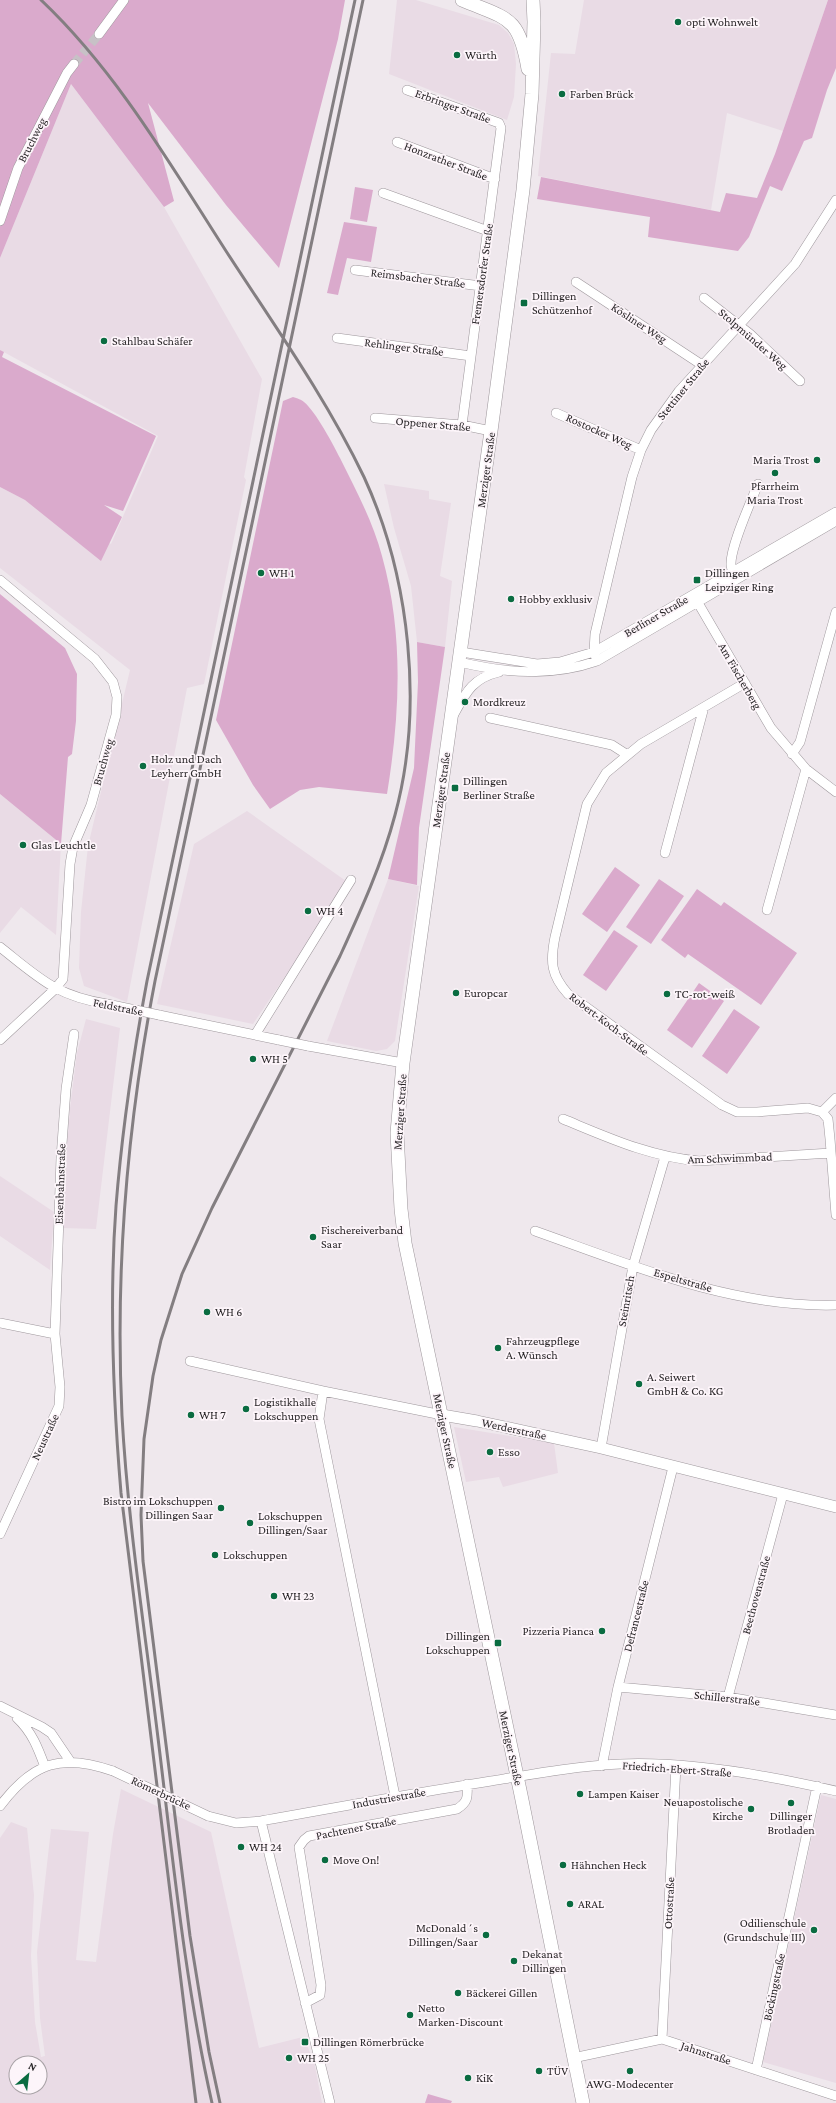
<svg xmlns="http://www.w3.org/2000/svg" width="836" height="2103" viewBox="0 0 836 2103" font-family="'Crimson Pro',serif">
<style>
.built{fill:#e9dbe5;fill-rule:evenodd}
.green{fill:#daaacc}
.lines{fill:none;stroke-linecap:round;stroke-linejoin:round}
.minor-tunnel{stroke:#c7c1c6;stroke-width:9;stroke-dasharray:9 4.5;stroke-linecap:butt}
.minor-casing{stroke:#9e979c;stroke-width:10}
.tertiary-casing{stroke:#9e979c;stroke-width:12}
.secondary-casing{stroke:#9e979c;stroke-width:14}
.minor{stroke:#fff;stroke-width:9}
.tertiary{stroke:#fff;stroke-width:11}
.secondary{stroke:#fff;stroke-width:13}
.rail{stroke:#837e81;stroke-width:3}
.minor-bridge-casing{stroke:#9e979c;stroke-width:10;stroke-linecap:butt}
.minor-bridge{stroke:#fff;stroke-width:9}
.poi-dot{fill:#0a6c41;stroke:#fdf5fa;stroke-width:1.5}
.labels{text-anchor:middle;stroke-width:3.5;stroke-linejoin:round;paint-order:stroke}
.poi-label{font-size:12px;fill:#292628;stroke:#fdf5fa;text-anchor:start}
.street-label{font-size:12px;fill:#292628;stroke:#fdf5fa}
</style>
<rect width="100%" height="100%" fill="#efe8ed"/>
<!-- built -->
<path class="built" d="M 397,0 L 416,0 L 499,25 L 508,33 L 514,44 L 516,64 L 514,97 L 507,120 L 389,74 Z
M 584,0 L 828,0 L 783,131 L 727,113 L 711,210 L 538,176 L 551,53 L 575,54 Z
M 71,84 L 164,207 L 262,379 L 244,477 L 246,480 L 204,684 L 187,688 L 127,1002 L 84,986 L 79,968 L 81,912 L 88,846 L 130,670 L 0,568 L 0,487 L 111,544 L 158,436 L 0,350 L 0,258 Z
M 384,484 L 429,491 L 429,499 L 451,503 L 440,576 L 452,581 L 445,647 L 417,642 L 411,586 L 394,528 Z
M 0,794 L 61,844 L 56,935 L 21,907 L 0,933 Z
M 247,811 L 346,881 L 322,922 L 253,1024 L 157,1004 L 194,844 Z
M 388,879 L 419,886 L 395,1041 L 387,1049 L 376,1051 L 327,1041 Z
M 86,1019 L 120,1028 L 96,1229 L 62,1228 L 62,1207 L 70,1108 L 77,1053 Z
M 0,1176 L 54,1212 L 50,1270 L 0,1236 Z
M 454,1427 L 554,1443 L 558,1473 L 503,1487 L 499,1477 L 466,1482 Z
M 121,1789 L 211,1832 L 259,2048 L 303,2037 L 314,2061 L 322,2103 L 0,2103 L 0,1838 L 11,1822 L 27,1828 L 34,1895 L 31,1956 L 35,2022 L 41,2057 L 45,2056 L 40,2018 L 37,1952 L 51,1829 L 89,1832 L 76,1960 L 96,1962 L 113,1834 ZM 16,2063 L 40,2063 L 40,2087 L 16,2087 Z
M 821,1795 L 836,1799 L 836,2083 L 763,2062 Z"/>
<!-- green -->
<path class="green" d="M 0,0 L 345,0 L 338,39 L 279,268 L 226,205 L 148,103 L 174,201 L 164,207 L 71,84 L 0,258 Z
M 828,0 L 836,0 L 836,68 L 827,90 L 812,138 L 804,141 L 782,191 L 770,186 L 749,237 L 738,251 L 648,237 L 650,217 L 537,199 L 541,177 L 720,212 L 726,193 L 757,198 L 775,154 Z
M 355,187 L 373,190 L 367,222 L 350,219 Z
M 344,222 L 377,227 L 371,262 L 347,258 L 338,295 L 327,293 Z
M 0,350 L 4,352 L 2,357 L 156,436 L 123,511 L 104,505 L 122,517 L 101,561 L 25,500 L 0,487 Z
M 293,397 C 297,398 302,400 304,402 C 316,412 333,444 340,458 C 356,490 373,522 382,556 C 404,635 400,714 387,794 L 319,787 L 300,790 L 270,809 L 253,785 L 216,720 L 283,401 Z
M 0,594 L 65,648 L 77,674 L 76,721 L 72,754 L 68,757 L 61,844 L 0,794 Z
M 417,642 L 445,647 L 419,828 L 417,885 L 388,879 L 414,768 L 418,682 Z
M 615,867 L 640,885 L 607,932 L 582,914 Z
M 659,879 L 684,896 L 651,944 L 626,927 Z
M 697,889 L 721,906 L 724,902 L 797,953 L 761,1005 L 688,954 L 685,958 L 661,940 Z
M 614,930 L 638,946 L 606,991 L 583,975 Z
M 699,983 L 724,1001 L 692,1048 L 667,1030 Z
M 734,1009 L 760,1027 L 727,1074 L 702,1056 Z
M 428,2094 L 452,2101 L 451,2103 L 425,2103 Z"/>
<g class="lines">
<!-- minor-tunnel -->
<path class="minor-tunnel" d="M 74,64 L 99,34"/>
<!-- minor casing -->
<g class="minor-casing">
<path id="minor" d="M 99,34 L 124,0
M 407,90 L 499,123 L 501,128 L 462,425
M 397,142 L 495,179
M 383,193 L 488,231
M 0,221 L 18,168 L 67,73 L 74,64
M 355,270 L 481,286
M 576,282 L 702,365
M 704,298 L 750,334 L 800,381
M 337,338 L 471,356
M 556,413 L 641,450
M 375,418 L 462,425 L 491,431
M 736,577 C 734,573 731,569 731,565 C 730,547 751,502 758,484
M 0,580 L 95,659 L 113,682 L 117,697 L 116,715 L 91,805 L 73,847 L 70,864 L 63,979 L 55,989 L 0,1040
M 694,596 L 771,728 L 806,769 L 836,792
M 461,652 L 537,664 L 560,662 L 594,652 L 836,512
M 597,661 L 594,652 L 595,634 L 632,477 L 641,450 L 651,430 L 679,391 L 795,264 L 836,200
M 459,662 C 506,673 551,677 597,661 L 836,521
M 745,683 L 641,744 L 606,773 L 587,804 L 555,937 C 550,962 551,975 568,994 L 722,1105 L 737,1112 L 757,1112 L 808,1108 L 822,1112 L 828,1119 L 830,1139 L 836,1215
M 454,714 C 466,692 473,678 499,672
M 490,718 L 612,745 L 626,754
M 792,754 L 800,742 L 836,612
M 665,853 L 704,707
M 767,910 L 806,769
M 0,947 C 39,978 56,996 107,1004
M 159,1015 L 279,1040
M 255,1035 L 351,880
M 308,1046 L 403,1063
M 822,1112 L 836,1098
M 563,1119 C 607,1137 650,1157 699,1161 L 831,1153
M 535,1231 C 631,1265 732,1308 836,1305
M 0,1323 L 55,1334
M 190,1361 L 323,1391 L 442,1415
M 323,1391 L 319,1419 L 395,1796
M 601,1448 L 633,1266 L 665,1157
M 0,1534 L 59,1406 L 60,1387 L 55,1334 L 61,1158 L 66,1089 L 74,1034
M 618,1687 L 728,1697 L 836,1715
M 728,1697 L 783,1494
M 0,1706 L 42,1727 L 51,1733 L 70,1761
M 17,1718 C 32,1732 38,1748 45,1767
M 602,1766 L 618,1687 L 673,1467
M 0,1806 C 33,1762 62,1753 113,1771
M 208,1816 L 236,1823 L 261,1821 C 338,1807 414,1793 491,1781 C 533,1774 577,1766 620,1764 C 687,1761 771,1776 836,1791
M 261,1821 L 330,2103
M 305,2003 L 320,1995 L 321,1985 L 299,1847 L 304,1840 L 309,1836 L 457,1809 C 468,1802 468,1797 467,1784
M 662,2039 L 676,1766
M 573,2058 L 662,2039 L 836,2096
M 756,2070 L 817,1786"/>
</g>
<!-- tertiary casing -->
<g class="tertiary-casing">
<path id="tertiary" d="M 442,1415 L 477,1421 L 601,1448 L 836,1507"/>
</g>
<!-- secondary casing -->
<g class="secondary-casing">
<path id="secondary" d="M 462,0 C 507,19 519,15 528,69
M 533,0 L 534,22 L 532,94 L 523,190 L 491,431 L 403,1063 L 397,1133 L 401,1209 L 405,1243 L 521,1795 L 583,2103"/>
</g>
<!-- minor -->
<use href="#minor" class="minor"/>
<!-- tertiary -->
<use href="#tertiary" class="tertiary"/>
<!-- secondary -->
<use href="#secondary" class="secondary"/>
<!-- rail -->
<path class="rail" d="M 41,0 C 117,72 170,164 226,251 C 274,325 326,398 364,477 C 410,577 424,708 395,815 C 382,864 361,910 340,956 L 212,1208 L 182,1274 L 161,1340 L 153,1376 L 144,1439 L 141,1515 L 143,1561 L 190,1936 L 209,2052 L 220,2103
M 196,2103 L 121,1493 C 113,1398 109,1302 116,1206 C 122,1131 133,1056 147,981 L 355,0
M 212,2103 C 185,1983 173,1860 158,1738 C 145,1631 128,1524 122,1416 C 115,1270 127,1125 155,981 L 363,0"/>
<!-- minor-bridge casing -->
<g class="minor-bridge-casing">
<path id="minor-bridge" d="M 107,1004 L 159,1015
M 279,1040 L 308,1046
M 113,1771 L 208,1816"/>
</g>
<!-- minor-bridge -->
<use href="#minor-bridge" class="minor-bridge"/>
</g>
<!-- markers -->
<g class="poi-dot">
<circle cx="678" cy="22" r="4"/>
<circle cx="457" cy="55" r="4"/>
<circle cx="562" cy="94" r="4"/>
<rect x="520" y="299" width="8" height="8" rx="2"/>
<circle cx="104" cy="341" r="4"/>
<circle cx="817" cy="460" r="4"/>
<circle cx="775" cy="473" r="4"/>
<circle cx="261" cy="573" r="4"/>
<rect x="693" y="576" width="8" height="8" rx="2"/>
<circle cx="511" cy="599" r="4"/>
<circle cx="465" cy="702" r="4"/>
<circle cx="143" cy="766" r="4"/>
<rect x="451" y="784" width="8" height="8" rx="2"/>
<circle cx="23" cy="845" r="4"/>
<circle cx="308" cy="911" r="4"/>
<circle cx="456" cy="993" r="4"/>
<circle cx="667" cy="994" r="4"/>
<circle cx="253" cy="1059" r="4"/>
<circle cx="313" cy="1237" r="4"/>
<circle cx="207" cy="1312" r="4"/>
<circle cx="498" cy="1348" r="4"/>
<circle cx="639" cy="1384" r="4"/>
<circle cx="246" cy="1409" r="4"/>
<circle cx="191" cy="1415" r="4"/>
<circle cx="490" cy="1452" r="4"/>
<circle cx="221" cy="1508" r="4"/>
<circle cx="250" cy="1523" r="4"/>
<circle cx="215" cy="1555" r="4"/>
<circle cx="274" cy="1596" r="4"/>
<circle cx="602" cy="1631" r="4"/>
<rect x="494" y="1639" width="8" height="8" rx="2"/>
<circle cx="580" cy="1794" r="4"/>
<circle cx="791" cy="1803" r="4"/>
<circle cx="751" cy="1809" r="4"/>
<circle cx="241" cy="1847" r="4"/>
<circle cx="325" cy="1860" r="4"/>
<circle cx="563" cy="1865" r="4"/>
<circle cx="570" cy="1904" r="4"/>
<circle cx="814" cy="1930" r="4"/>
<circle cx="486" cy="1935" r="4"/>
<circle cx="514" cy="1961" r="4"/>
<circle cx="458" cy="1993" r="4"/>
<circle cx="410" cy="2015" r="4"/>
<rect x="301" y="2038" width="8" height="8" rx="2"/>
<circle cx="289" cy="2058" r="4"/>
<circle cx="539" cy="2071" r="4"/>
<circle cx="630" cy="2071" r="4"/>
<circle cx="468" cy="2078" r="4"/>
</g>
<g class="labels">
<!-- poi labels -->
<g class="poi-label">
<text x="686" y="26">opti Wohnwelt</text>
<text x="465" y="59">Würth</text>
<text x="570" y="98">Farben Brück</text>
<text x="532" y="300">Dillingen<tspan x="532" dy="14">Schützenhof</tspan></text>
<text x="112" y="345">Stahlbau Schäfer</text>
<text x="809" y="464" text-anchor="end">Maria Trost</text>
<text x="775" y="490" text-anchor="middle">Pfarrheim<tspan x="775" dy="14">Maria Trost</tspan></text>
<text x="269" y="577">WH 1</text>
<text x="705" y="577">Dillingen<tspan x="705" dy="14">Leipziger Ring</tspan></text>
<text x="519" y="603">Hobby exklusiv</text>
<text x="473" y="706">Mordkreuz</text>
<text x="151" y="763">Holz und Dach<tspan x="151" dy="14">Leyherr GmbH</tspan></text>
<text x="463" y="785">Dillingen<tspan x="463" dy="14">Berliner Straße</tspan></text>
<text x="31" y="849">Glas Leuchtle</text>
<text x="316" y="915">WH 4</text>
<text x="464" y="997">Europcar</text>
<text x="675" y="998">TC-rot-weiß</text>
<text x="261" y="1063">WH 5</text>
<text x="321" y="1234">Fischereiverband<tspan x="321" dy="14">Saar</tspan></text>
<text x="215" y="1316">WH 6</text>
<text x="506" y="1345">Fahrzeugpflege<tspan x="506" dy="14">A. Wünsch</tspan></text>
<text x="647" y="1381">A. Seiwert<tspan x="647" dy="14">GmbH &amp; Co. KG</tspan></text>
<text x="254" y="1406">Logistikhalle<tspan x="254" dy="14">Lokschuppen</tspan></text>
<text x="199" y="1419">WH 7</text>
<text x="498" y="1456">Esso</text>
<text x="213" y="1505" text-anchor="end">Bistro im Lokschuppen<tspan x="213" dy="14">Dillingen Saar</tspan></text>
<text x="258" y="1520">Lokschuppen<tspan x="258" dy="14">Dillingen/Saar</tspan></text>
<text x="223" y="1559">Lokschuppen</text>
<text x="282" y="1600">WH 23</text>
<text x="594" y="1635" text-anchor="end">Pizzeria Pianca</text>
<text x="490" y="1640" text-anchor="end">Dillingen<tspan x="490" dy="14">Lokschuppen</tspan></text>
<text x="588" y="1798">Lampen Kaiser</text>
<text x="743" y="1806" text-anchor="end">Neuapostolische<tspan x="743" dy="14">Kirche</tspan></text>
<text x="791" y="1820" text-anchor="middle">Dillinger<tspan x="791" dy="14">Brotladen</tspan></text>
<text x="249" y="1851">WH 24</text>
<text x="333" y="1864">Move On!</text>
<text x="571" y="1869">Hähnchen Heck</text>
<text x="578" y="1908">ARAL</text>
<text x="806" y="1927" text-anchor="end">Odilienschule<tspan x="806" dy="14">(Grundschule III)</tspan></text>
<text x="478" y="1932" text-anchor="end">McDonald´s<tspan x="478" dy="14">Dillingen/Saar</tspan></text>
<text x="522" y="1958">Dekanat<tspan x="522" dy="14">Dillingen</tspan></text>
<text x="466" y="1997">Bäckerei Gillen</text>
<text x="418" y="2012">Netto<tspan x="418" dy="14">Marken-Discount</tspan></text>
<text x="313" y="2046">Dillingen Römerbrücke</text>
<text x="297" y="2062">WH 25</text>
<text x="547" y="2075">TÜV</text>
<text x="476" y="2082">KiK</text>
<text x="630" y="2088" text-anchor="middle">AWG-Modecenter</text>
</g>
<!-- street labels -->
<g class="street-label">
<text transform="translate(453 106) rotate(20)" y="4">Erbringer Straße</text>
<text transform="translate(32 140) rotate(-63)" y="4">Bruchweg</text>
<text transform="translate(446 161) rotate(21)" y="4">Honzrather Straße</text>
<text transform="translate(482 274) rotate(-82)" y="4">Fremersdorfer Straße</text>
<text transform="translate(418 278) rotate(7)" y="4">Reimsbacher Straße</text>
<text transform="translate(639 323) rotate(33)" y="4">Kösliner Weg</text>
<text transform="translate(753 339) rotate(41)" y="4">Stolpmünder Weg</text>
<text transform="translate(404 347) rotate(7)" y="4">Rehlinger Straße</text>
<text transform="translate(683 389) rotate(-51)" y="4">Stettiner Straße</text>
<text transform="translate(433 424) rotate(5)" y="4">Oppener Straße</text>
<text transform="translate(599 431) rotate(24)" y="4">Rostocker Weg</text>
<text transform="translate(486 470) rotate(-82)" y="4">Merziger Straße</text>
<text transform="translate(656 616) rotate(-30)" y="4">Berliner Straße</text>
<text transform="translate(740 676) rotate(60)" y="4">Am Fischerberg</text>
<text transform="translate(103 762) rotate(-74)" y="4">Bruchweg</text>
<text transform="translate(441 790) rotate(-82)" y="4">Merziger Straße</text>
<text transform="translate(118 1007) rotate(11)" y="4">Feldstraße</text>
<text transform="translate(609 1024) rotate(37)" y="4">Robert-Koch-Straße</text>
<text transform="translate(400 1112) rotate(-86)" y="4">Merziger Straße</text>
<text transform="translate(730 1158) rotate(-2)" y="4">Am Schwimmbad</text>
<text transform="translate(60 1184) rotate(-88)" y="4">Eisenbahnstraße</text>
<text transform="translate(683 1280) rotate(16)" y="4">Espeltstraße</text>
<text transform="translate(626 1301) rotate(-80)" y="4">Steinritsch</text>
<text transform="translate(514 1429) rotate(12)" y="4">Werderstraße</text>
<text transform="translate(445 1431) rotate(78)" y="4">Merziger Straße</text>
<text transform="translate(45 1437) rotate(-65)" y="4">Neustraße</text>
<text transform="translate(756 1595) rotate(-75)" y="4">Beethovenstraße</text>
<text transform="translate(636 1616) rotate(-76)" y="4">Defrancestraße</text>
<text transform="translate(727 1698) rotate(6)" y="4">Schillerstraße</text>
<text transform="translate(511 1748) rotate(78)" y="4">Merziger Straße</text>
<text transform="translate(677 1769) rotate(4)" y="4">Friedrich-Ebert-Straße</text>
<text transform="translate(161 1793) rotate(25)" y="4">Römerbrücke</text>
<text transform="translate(389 1798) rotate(-10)" y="4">Industriestraße</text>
<text transform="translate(356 1828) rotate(-11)" y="4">Pachtener Straße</text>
<text transform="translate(669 1903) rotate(-87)" y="4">Ottostraße</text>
<text transform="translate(774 1987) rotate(-78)" y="4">Böckingstraße</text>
<text transform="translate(706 2053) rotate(18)" y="4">Jahnstraße</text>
</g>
</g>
<!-- north arrow -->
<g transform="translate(28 2075) rotate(28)"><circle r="19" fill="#fdf5fa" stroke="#a8a2a6"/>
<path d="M0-3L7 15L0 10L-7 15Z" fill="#0a6c41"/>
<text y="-6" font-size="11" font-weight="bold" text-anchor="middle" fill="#292628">N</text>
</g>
</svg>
